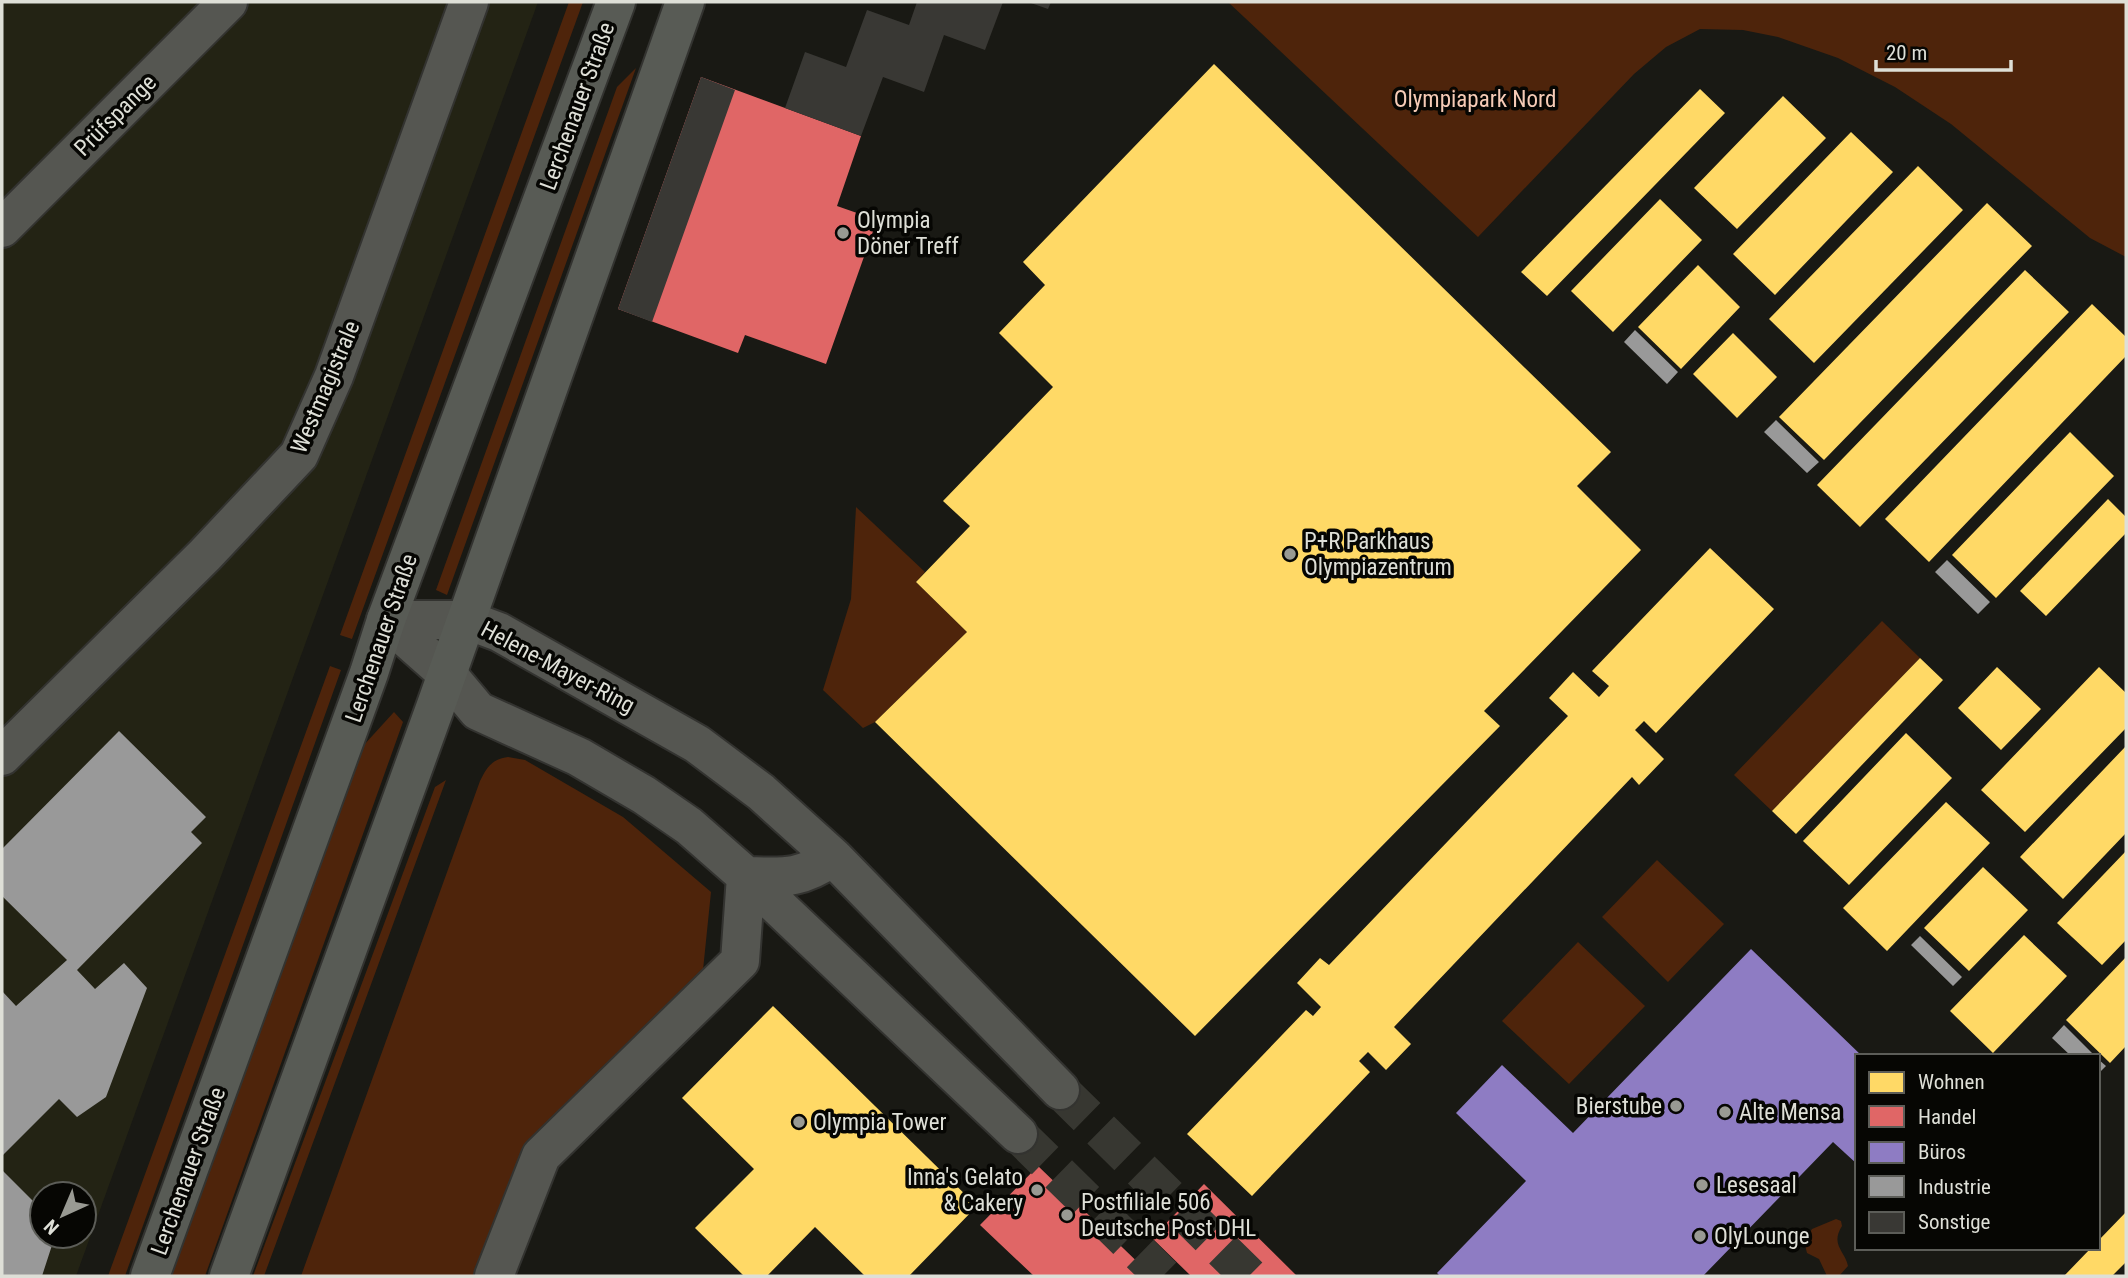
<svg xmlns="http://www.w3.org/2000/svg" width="2128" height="1278" viewBox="0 0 2128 1278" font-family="'Roboto Condensed',sans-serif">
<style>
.built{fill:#232314;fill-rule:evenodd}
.green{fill:#4e240b}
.homes{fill:#ffd966}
.shops{fill:#e06666}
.offices{fill:#8e7cc3}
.industry{fill:#999}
.building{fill:#393834}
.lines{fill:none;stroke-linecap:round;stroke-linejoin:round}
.minor-tunnel{stroke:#373731;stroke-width:38;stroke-dasharray:38 19;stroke-linecap:butt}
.minor-casing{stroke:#333330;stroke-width:42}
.major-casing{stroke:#333330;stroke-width:42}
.minor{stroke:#555651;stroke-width:38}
.major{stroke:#585b55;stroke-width:38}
.poi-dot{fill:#999a93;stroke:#060603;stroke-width:2.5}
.labels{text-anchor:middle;stroke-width:7;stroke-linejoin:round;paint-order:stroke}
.park-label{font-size:23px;fill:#f6cbb6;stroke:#060603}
.street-label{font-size:23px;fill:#dedfd7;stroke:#060603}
.poi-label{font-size:23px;fill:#dedfd7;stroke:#060603;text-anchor:start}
</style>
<rect width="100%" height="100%" fill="#191914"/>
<!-- built -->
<path class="built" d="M 2,2 L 538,2 L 76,1276 L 2,1276 ZM 42,1194 L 84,1194 L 84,1236 L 42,1236 Z"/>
<!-- green -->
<path class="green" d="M 569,2 L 583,2 L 352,639 L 340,635 Z
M 1228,2 L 2126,2 L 2126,257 L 2090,238 L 1951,124 L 1895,87 L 1838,58 L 1778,37 L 1743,30 L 1700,29 L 1666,47 L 1634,74 L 1478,237 Z
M 636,68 L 447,595 L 436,590 L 617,87 Z
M 856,507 L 925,572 L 916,582 L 967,632 L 875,722 L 863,728 L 823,690 L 851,599 Z
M 1882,621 L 1920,658 L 1772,811 L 1734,775 Z
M 330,666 L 341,670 L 125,1276 L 108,1276 Z
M 394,712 L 403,722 L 205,1276 L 171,1276 L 346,784 L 363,746 Z
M 508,757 L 525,760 L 623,817 L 711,892 L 703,970 L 577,1101 L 501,1276 L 301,1276 L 480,781 C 487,767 492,759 508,757 Z
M 446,780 L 264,1276 L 253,1276 L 435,787 Z
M 1657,860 L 1724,924 L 1668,982 L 1602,917 Z
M 1578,942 L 1645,1006 L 1569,1084 L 1502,1021 Z
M 1836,1219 L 1841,1221 L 1842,1226 C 1830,1245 1845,1251 1848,1266 L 1839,1276 L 1827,1276 L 1819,1259 L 1807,1253 L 1804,1241 L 1812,1229 Z"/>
<!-- homes -->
<path class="homes" d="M 1214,64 L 1611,452 L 1577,486 L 1641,550 L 1484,711 L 1500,726 L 1195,1036 L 875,722 L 967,632 L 916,582 L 970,526 L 943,501 L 1053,387 L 999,333 L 1045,285 L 1023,262 Z
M 1700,89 L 1725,113 L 1547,296 L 1521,272 Z
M 1783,96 L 1826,138 L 1737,229 L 1694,188 Z
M 1851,132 L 1893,172 L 1775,295 L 1733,254 Z
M 1918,166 L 1963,210 L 1814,363 L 1769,319 Z
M 1660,199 L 1702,240 L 1613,332 L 1571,291 Z
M 1987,203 L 2032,246 L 1824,460 L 1779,417 Z
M 1698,265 L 1740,307 L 1681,369 L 1638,327 Z
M 2025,270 L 2069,312 L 1860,527 L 1817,485 Z
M 2092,304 L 2126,337 L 2126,356 L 1929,562 L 1885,519 Z
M 1733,333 L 1777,377 L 1737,418 L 1693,374 Z
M 2070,432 L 2114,476 L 1996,598 L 1952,555 Z
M 2108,499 L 2126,517 L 2126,533 L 2046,616 L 2020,591 Z
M 1710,548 L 1774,609 L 1656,733 L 1644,721 L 1635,730 L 1664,759 L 1639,785 L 1632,777 L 1394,1027 L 1411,1044 L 1386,1070 L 1368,1052 L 1359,1061 L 1370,1072 L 1252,1196 L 1187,1134 L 1306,1010 L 1313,1016 L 1321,1007 L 1297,983 L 1320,958 L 1329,965 L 1568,716 L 1549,698 L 1573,672 L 1599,697 L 1609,686 L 1592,671 Z
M 1920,658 L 1943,680 L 1796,834 L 1772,811 Z
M 1997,667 L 2041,709 L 2001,750 L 1958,708 Z
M 2099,667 L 2126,693 L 2126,728 L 2025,832 L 1981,790 Z
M 1906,733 L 1952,778 L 1849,885 L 1803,841 Z
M 2126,746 L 2126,833 L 2063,899 L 2020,857 Z
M 1946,802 L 1990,843 L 1887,951 L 1843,908 Z
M 2126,851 L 2126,940 L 2102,965 L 2057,923 Z
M 1983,867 L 2028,910 L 1969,971 L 1924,928 Z
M 2024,935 L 2067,976 L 1993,1053 L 1950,1011 Z
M 2126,957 L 2126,1046 L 2110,1063 L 2066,1020 Z
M 773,1006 L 977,1206 L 909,1276 L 865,1276 L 815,1227 L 767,1276 L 744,1276 L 695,1228 L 754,1169 L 682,1098 Z
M 2126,1212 L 2126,1262 L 2112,1276 L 2064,1276 L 2091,1248 L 2098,1248 L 2098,1241 Z"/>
<!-- shops -->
<path class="shops" d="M 701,77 L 861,136 L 837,206 L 877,220 L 826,364 L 745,335 L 738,353 L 618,309 Z
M 1038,1166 L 1152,1276 L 1034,1276 L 980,1225 Z
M 1204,1184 L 1297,1276 L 1191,1276 L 1152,1238 Z"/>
<!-- offices -->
<path class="offices" d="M 1751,949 L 1862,1056 L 1857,1056 L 1857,1164 L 1833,1142 L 1703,1276 L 1440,1276 L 1437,1273 L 1526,1181 L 1456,1113 L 1502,1065 L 1573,1133 Z"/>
<!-- industry -->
<path class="industry" d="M 1635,330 L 1678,372 L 1667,384 L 1624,342 Z
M 1776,420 L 1819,462 L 1807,473 L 1764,432 Z
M 1947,560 L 1990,602 L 1978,614 L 1935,572 Z
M 119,731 L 206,817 L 191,832 L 202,843 L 77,970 L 95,989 L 124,963 L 147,988 L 106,1097 L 77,1117 L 59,1099 L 2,1156 L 2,991 L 16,1006 L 67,960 L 2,896 L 2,849 Z
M 1920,936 L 1962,977 L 1953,986 L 1911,945 Z
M 2064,1025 L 2095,1056 L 2071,1056 L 2052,1038 Z
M 2098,1059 L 2106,1066 L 2098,1074 Z
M 2,1170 L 42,1210 L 42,1236 L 55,1236 L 42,1276 L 2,1276 Z"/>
<!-- building -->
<path class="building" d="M 917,2 L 1003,2 L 985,50 L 944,35 L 924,92 L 883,77 L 861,136 L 785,108 L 805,52 L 846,67 L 867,10 L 909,25 Z
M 1028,2 L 1051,2 L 1048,9 Z
M 701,77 L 735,90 L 652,322 L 618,309 Z"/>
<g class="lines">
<!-- minor-tunnel -->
<path class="minor-tunnel" d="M 1060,1090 L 1249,1276
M 1018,1134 L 1163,1276"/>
<!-- minor casing -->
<g class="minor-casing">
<path id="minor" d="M 2,228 L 228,2
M 386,620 L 467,620 L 499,632 L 697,744 L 761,792 L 833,857 L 1060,1090
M 386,620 L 447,674 L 478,711 L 579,757 L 644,795 L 689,826 L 746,876 L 1018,1134
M 2,756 L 205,555 L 299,455 L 334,376 L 469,2
M 494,1276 L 541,1156 L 740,961 L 746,876 C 784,877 799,880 833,857"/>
</g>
<!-- major casing -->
<g class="major-casing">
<path id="major" d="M 150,1276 L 369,673 L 386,620 L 616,2
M 229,1276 L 435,708 L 685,2"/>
</g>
<!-- minor -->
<use href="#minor" class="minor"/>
<!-- major -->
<use href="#major" class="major"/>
</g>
<!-- markers -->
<g class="poi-dot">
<circle cx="843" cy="233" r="7"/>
<circle cx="1290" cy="554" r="7"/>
<circle cx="1676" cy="1106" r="7"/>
<circle cx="1725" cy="1112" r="7"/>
<circle cx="799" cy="1122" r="7"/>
<circle cx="1702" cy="1185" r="7"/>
<circle cx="1037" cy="1190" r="7"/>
<circle cx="1067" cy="1215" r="7"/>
<circle cx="1700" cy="1236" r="7"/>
</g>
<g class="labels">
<!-- park labels -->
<g class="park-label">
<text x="1475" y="107">Olympiapark Nord</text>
</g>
<!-- street labels -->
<g class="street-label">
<text transform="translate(577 106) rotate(-70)" y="8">Lerchenauer Straße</text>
<text transform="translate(115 115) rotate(-45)" y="8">Prüfspange</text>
<text transform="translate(325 387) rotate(-67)" y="8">Westmagistrale</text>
<text transform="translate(381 638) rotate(-71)" y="8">Lerchenauer Straße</text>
<text transform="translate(558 667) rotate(28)" y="8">Helene-Mayer-Ring</text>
<text transform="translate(188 1171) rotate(-70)" y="8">Lerchenauer Straße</text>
</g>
<!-- poi labels -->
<g class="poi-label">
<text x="857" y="228">Olympia<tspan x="857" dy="26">Döner Treff</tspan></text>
<text x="1304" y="549">P+R Parkhaus<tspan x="1304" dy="26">Olympiazentrum</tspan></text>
<text x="1662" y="1114" text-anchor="end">Bierstube</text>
<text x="1739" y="1120">Alte Mensa</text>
<text x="813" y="1130">Olympia Tower</text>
<text x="1023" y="1185" text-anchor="end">Inna's Gelato<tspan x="1023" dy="26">&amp; Cakery</tspan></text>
<text x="1716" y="1193">Lesesaal</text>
<text x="1081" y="1210">Postfiliale 506<tspan x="1081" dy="26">Deutsche Post DHL</tspan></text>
<text x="1714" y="1244">OlyLounge</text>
</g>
</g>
<!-- border -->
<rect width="2128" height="1278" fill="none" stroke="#dedfd7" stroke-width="7"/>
<!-- legend -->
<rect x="1855" y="1054" width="245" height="196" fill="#060603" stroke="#5c5d58" stroke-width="2"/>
<rect x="1869" y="1072" width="35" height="21" fill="#ffd966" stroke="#5c5d58" stroke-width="2"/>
<text x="1918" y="1089" font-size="21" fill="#dedfd7">Wohnen</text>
<rect x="1869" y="1106" width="35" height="21" fill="#e06666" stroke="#5c5d58" stroke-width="2"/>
<text x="1918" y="1124" font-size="21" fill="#dedfd7">Handel</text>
<rect x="1869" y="1142" width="35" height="21" fill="#8e7cc3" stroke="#5c5d58" stroke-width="2"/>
<text x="1918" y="1159" font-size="21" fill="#dedfd7">Büros</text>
<rect x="1869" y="1176" width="35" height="21" fill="#999999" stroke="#5c5d58" stroke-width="2"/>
<text x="1918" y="1194" font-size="21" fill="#dedfd7">Industrie</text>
<rect x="1869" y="1212" width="35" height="21" fill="#393834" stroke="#5c5d58" stroke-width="2"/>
<text x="1918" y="1229" font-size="21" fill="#dedfd7">Sonstige</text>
<!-- north arrow -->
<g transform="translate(63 1215) rotate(224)"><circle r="33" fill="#060603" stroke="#5c5d58" stroke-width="2"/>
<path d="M0-5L12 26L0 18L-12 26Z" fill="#999a93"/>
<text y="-10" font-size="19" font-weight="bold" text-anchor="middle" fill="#dedfd7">N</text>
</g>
<!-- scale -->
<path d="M1876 60v10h135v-10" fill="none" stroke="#dedfd7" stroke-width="3.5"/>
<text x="1886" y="60" font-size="21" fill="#dedfd7" stroke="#060603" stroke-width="5" paint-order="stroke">20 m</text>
</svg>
